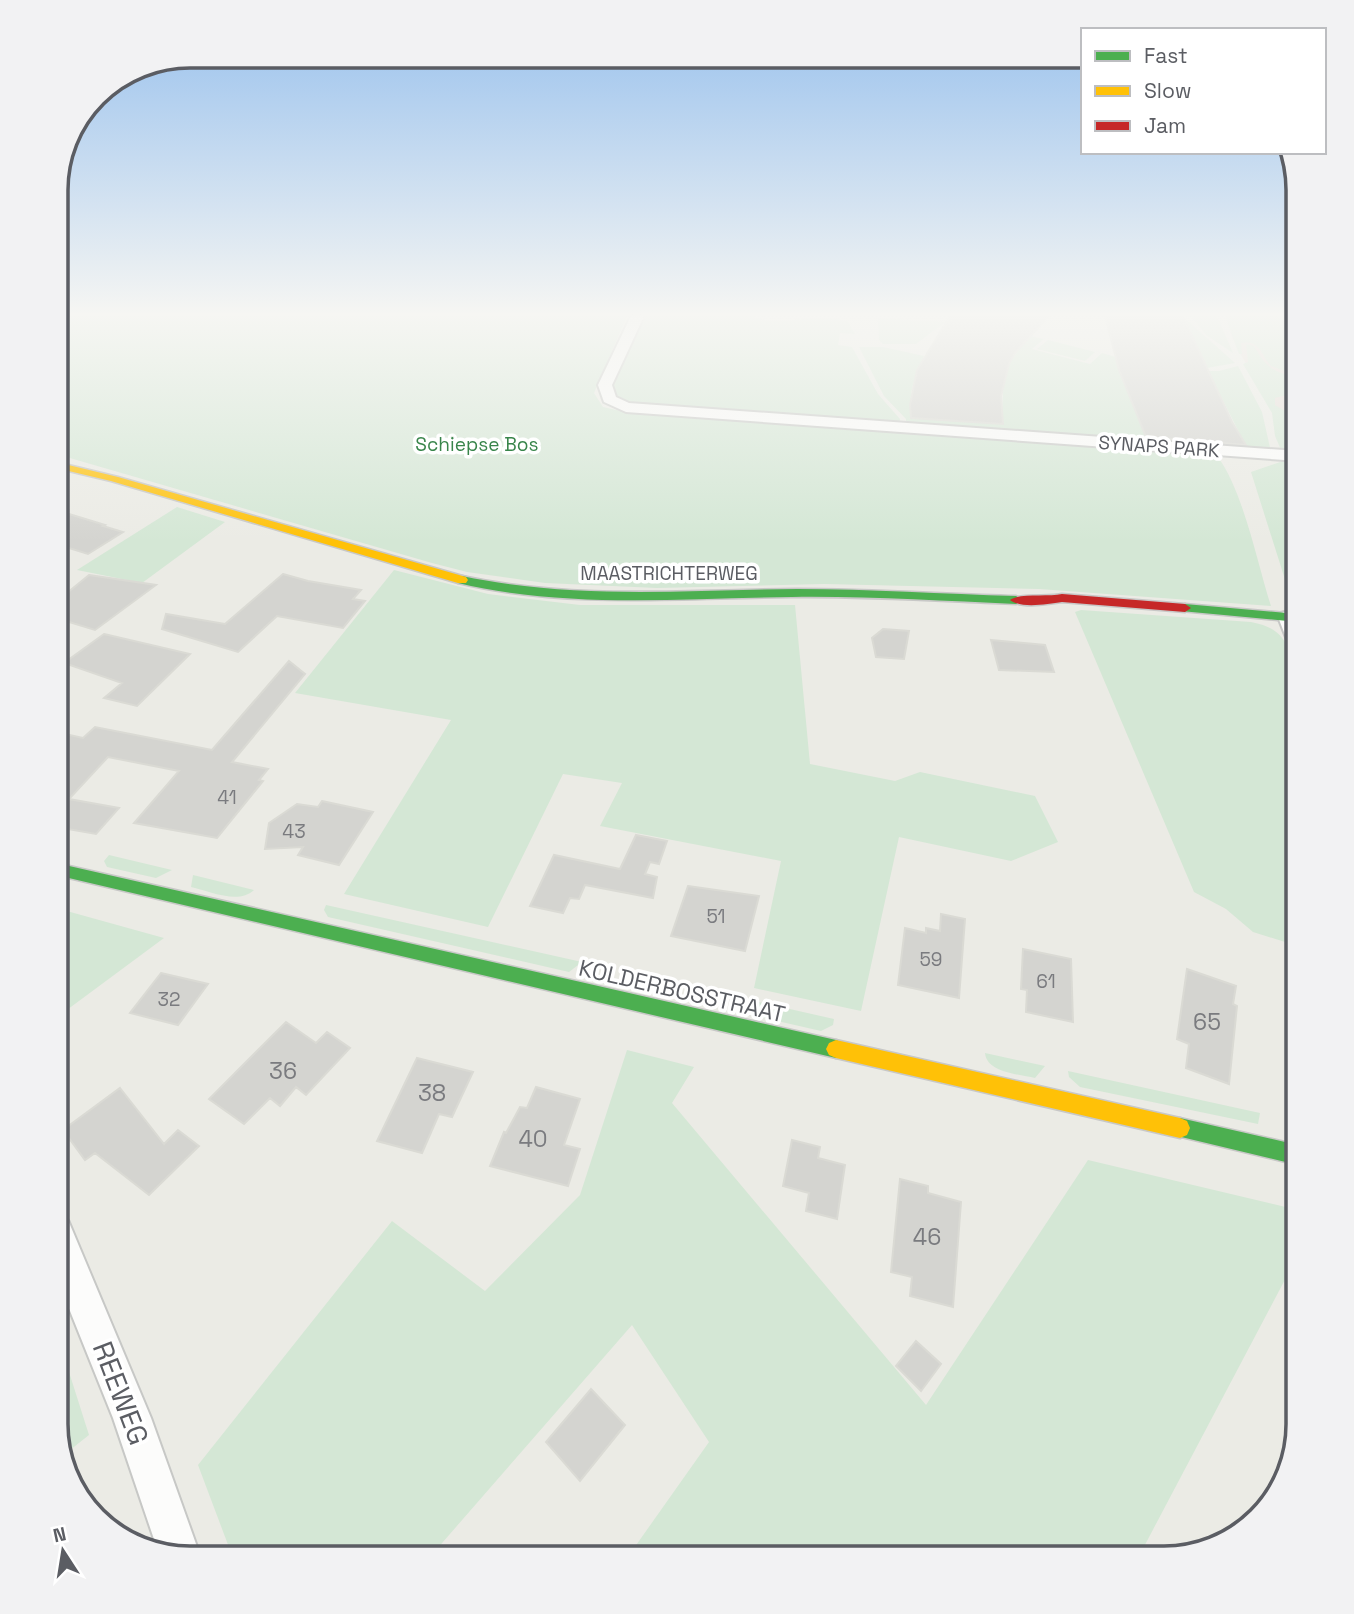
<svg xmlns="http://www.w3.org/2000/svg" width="1354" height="1614" viewBox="0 0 1354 1614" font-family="'Space Grotesk',sans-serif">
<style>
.medical{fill:#e7ded8}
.green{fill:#d4e7d5}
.building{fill:#d4d4d0;stroke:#dadad4;stroke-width:2}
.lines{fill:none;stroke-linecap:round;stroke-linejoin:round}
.street-casing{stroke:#c7c8c6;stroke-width:4}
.fast-casing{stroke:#c8c8c7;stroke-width:3}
.slow-casing{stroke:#c8c8c7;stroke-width:3}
.jam-casing{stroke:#c8c8c7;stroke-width:3}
.street{fill:#fcfcfb;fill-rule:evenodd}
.fast{fill:#4caf50;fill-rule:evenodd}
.slow{fill:#ffc107;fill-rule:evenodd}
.jam{fill:#c62828;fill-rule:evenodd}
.labels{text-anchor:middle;stroke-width:7;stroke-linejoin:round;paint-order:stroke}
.far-park-label{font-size:19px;fill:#39854b;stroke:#fff}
.far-street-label{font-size:19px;fill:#5b5d63;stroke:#fff}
.number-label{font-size:19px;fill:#7a7b7f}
.street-label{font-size:23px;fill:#5b5d63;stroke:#fff}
.near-number-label{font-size:23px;fill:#7a7b7f}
.near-street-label{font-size:28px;fill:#5b5d63;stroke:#fff}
.rim{fill:none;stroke:#5b5d63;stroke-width:3.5}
</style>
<rect width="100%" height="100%" fill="#ebebe5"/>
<!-- medical -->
<path class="medical" d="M 1230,332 L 1298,336 L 1298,453 L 1237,348 Z"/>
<!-- green -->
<path class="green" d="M 56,316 L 627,316 L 594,393 L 603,407 L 625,412 L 1218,457 C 1244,493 1257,563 1271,606 L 1039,589 L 824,584 L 657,588 L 545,583 L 467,572 L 432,563 L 56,454 L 56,355 L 67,349 L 56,346 Z
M 643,316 L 751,316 C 781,329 817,310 848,322 L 855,334 L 840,333 L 838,345 L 852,347 L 878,394 L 900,419 L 899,425 L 649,407 C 634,404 621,404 612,389 Z
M 1186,316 L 1217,316 L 1233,353 L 1206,335 L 1192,317 Z
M 1225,316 L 1298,316 L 1298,376 L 1271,366 C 1260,354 1261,340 1241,343 L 1242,354 L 1239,354 Z
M 878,318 L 945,322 L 916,344 L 883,344 L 879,340 Z
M 1186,322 L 1189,322 L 1235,363 L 1207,368 Z
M 1030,336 L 1044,339 L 1032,349 L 1090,364 L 1102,353 L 1116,357 L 1148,442 L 906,425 L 906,419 L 884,396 L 859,347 L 883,347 L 924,356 C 915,375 907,396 912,418 L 1002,424 C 1004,381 999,371 1030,336 Z
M 1048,340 L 1095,352 L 1085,361 L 1037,349 Z
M 1246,344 L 1254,346 C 1267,369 1273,371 1298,378 L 1298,392 L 1275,398 L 1275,405 L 1298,419 L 1298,453 L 1282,452 L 1275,436 L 1272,413 L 1243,364 L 1248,362 Z
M 1238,366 L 1262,412 L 1271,452 L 1247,448 L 1208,371 L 1219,371 Z
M 1286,460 L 1298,461 L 1298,609 L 1294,608 L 1251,472 Z
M 177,507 L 225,522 L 142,583 L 77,570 Z
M 394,570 L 488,594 L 580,605 L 795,605 L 810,764 L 895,781 L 920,772 L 1035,796 L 1058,842 L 1011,861 L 899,837 L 861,1011 L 754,988 L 781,861 L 600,826 L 622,783 L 563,774 L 488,927 L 344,894 L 451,720 L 295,693 Z
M 1081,610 L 1251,622 C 1283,628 1286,642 1298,670 L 1298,946 L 1253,932 L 1226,909 L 1194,892 L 1075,612 Z
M 109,855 L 172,870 L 156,878 L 107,867 L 104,861 Z
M 193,875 L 254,890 C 238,905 210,891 191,887 Z
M 326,905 L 582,962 L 569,972 L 328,917 L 324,910 Z
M 56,908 L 164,938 L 56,1018 Z
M 754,1001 L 834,1019 L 833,1025 L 821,1031 L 760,1017 L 752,1007 Z
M 627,1050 L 694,1067 L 672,1103 L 926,1405 L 1088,1160 L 1298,1210 L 1298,1255 L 1138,1558 L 627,1558 L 709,1442 L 632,1325 L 429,1558 L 233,1558 L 198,1465 L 392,1221 L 485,1291 L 580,1195 Z
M 985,1053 L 1045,1066 L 1035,1078 C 1019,1074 987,1073 985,1053 Z
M 1068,1071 L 1260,1113 L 1258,1124 L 1080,1087 L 1069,1077 Z
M 56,1331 L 89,1435 L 65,1454 L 56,1424 Z"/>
<!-- building -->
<path class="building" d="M 950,316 L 1049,316 L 1015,353 L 1009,364 L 1001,396 L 1003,424 L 911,418 L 910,405 L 917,370 Z
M 1105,316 L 1183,316 L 1232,422 L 1246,445 L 1146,437 L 1119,370 Z
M 56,510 L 105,525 L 103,526 L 123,532 L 88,554 L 56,544 Z
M 283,574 L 308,581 L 361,590 L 353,599 L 365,601 L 343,628 L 277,616 L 238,652 L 162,629 L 166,614 L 225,624 Z
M 89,575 L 156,585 L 95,630 L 56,618 L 56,602 Z
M 883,629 L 909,631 L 904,659 L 876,657 L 872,638 Z
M 104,634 L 190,654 L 137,706 L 104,698 L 122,683 L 64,663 Z
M 991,640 L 1045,645 L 1054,672 L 999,670 Z
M 289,661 L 305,674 L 232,762 L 268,769 L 259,780 L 263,781 L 217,838 L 134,823 L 179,771 L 108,757 L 69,799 L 119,808 L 96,834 L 56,827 L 56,732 L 83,738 L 95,727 L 212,750 Z
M 322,801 L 373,812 L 339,865 L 298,855 L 303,847 L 265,849 L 269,823 L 297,804 L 318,807 Z
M 636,835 L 667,841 L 659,864 L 650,862 L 645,874 L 657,877 L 653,898 L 585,885 L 579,899 L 570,898 L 563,913 L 530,906 L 554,855 L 620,869 Z
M 688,886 L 759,896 L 745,951 L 671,936 Z
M 941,914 L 965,919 L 959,998 L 898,985 L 905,928 L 926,933 L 926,928 L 940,931 Z
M 1023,949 L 1071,959 L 1073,1022 L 1026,1012 L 1027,990 L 1021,989 Z
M 1187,969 L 1236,986 L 1233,1004 L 1237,1006 L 1229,1084 L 1186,1068 L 1189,1044 L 1177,1039 Z
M 161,973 L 208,984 L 178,1025 L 130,1013 Z
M 286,1022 L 316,1043 L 327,1032 L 350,1048 L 306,1095 L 296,1087 L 280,1106 L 270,1098 L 244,1124 L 209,1099 Z
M 417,1058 L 473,1072 L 452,1117 L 439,1114 L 422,1153 L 377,1141 Z
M 536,1087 L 580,1099 L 564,1145 L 580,1149 L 568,1186 L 490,1166 L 504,1132 L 506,1133 L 520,1107 L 527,1108 Z
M 120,1088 L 164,1144 L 178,1130 L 199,1146 L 149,1195 L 95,1153 L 85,1160 L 63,1130 Z
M 792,1140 L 820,1147 L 818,1158 L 845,1165 L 837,1219 L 806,1211 L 809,1193 L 783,1186 Z
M 900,1179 L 928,1186 L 928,1193 L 961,1202 L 953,1307 L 910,1296 L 912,1277 L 891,1272 Z
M 916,1341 L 941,1364 L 921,1391 L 896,1366 Z
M 591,1389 L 625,1425 L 580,1481 L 546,1442 Z"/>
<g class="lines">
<!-- street casing -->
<g class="street-casing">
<path id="street" d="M 631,316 L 644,316 L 612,385 L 616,397 L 629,403 L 1298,451 L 1298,461 L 626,412 L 604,402 L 598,385 Z
M 1288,611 L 1295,613 L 1298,617 L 1298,652 L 1291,650 L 1278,617 L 1281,613 Z
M 56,1215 L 68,1220 L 151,1418 L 201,1558 L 158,1551 L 113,1418 L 56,1276 Z"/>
</g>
<!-- fast casing -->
<g class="fast-casing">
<path id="fast" d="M 462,576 C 575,600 683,590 797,589 C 870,589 943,594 1016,596 L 1022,600 L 1016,604 C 941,601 867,596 792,597 C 680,598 568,609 458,583 L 458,577 Z
M 1185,604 L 1298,614 L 1298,622 L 1181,611 L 1179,608 Z
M 56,863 L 836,1040 L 843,1043 L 846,1049 L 843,1055 L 836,1058 L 56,875 Z
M 1180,1118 L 1298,1145 L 1298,1165 L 1173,1135 L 1170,1128 L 1173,1121 Z"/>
</g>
<!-- slow casing -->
<g class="slow-casing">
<path id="slow" d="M 56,462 L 118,477 L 466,577 L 468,580 L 466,583 L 458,583 L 111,481 L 56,468 Z
M 836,1040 L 1180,1118 L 1187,1121 L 1190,1128 L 1187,1135 L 1180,1138 L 836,1058 L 829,1055 L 826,1049 L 829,1043 Z"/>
</g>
<!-- jam casing -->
<g class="jam-casing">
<path id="jam" d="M 1062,594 L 1185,604 L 1191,608 L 1185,612 L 1062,602 C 1047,604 1022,609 1010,600 C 1019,593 1048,597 1062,594 Z"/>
</g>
<!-- street -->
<use href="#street" class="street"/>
<!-- fast -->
<use href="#fast" class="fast"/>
<!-- slow -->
<use href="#slow" class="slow"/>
<!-- jam -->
<use href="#jam" class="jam"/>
</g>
<!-- sky -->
<linearGradient id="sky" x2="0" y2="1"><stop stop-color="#95bfed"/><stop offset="0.58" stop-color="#f6f6f3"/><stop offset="1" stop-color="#f6f6f3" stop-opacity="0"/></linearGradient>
<rect width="1354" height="542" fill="url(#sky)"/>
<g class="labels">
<!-- far-park labels -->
<g class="far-park-label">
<text x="477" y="451">Schiepse Bos</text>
</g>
<!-- far-street labels -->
<g class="far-street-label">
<text transform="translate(1159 446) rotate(4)" y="7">SYNAPS PARK</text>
<text x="669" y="580">MAASTRICHTERWEG</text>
</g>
<!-- number labels -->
<g class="number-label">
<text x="227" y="804">41</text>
<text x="294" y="838">43</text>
<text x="716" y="923">51</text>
<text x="931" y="966">59</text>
<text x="1046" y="988">61</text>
<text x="169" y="1006">32</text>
</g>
<!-- street labels -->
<g class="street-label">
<text transform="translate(682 991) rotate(13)" y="8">KOLDERBOSSTRAAT</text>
</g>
<!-- near-number labels -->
<g class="near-number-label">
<text x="1207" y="1030">65</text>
<text x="283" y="1079">36</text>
<text x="432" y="1101">38</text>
<text x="533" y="1147">40</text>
<text x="927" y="1245">46</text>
</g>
<!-- near-street labels -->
<g class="near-street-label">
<text transform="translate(121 1393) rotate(69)" y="10">REEWEG</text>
</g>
</g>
<!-- crop -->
<path d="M0 0H1354V1614H0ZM190 68H1164A122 122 0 0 1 1286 190V1424A122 122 0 0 1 1164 1546H190A122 122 0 0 1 68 1424V190A122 122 0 0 1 190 68Z" fill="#f2f2f3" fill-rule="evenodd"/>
<path class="rim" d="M190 68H1164A122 122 0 0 1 1286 190V1424A122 122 0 0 1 1164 1546H190A122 122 0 0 1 68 1424V190A122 122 0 0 1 190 68Z"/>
<!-- legend -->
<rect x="1081" y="28" width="245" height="126" fill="#ffffff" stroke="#bdbec1" stroke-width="2"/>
<rect x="1095" y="51" width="35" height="10" fill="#4caf50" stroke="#bdbec1" stroke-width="2"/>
<text x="1144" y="63" font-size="21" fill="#5b5d63">Fast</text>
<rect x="1095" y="86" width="35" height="10" fill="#ffc107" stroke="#bdbec1" stroke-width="2"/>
<text x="1144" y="98" font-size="21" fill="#5b5d63">Slow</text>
<rect x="1095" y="121" width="35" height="10" fill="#c62828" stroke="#bdbec1" stroke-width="2"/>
<text x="1144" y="133" font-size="21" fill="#5b5d63">Jam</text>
<!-- north arrow -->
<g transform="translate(63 1551) rotate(348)" stroke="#ffffff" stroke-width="5" paint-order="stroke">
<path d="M0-5L12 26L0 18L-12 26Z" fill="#5b5d63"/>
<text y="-10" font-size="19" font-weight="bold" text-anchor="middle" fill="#5b5d63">N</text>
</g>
</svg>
